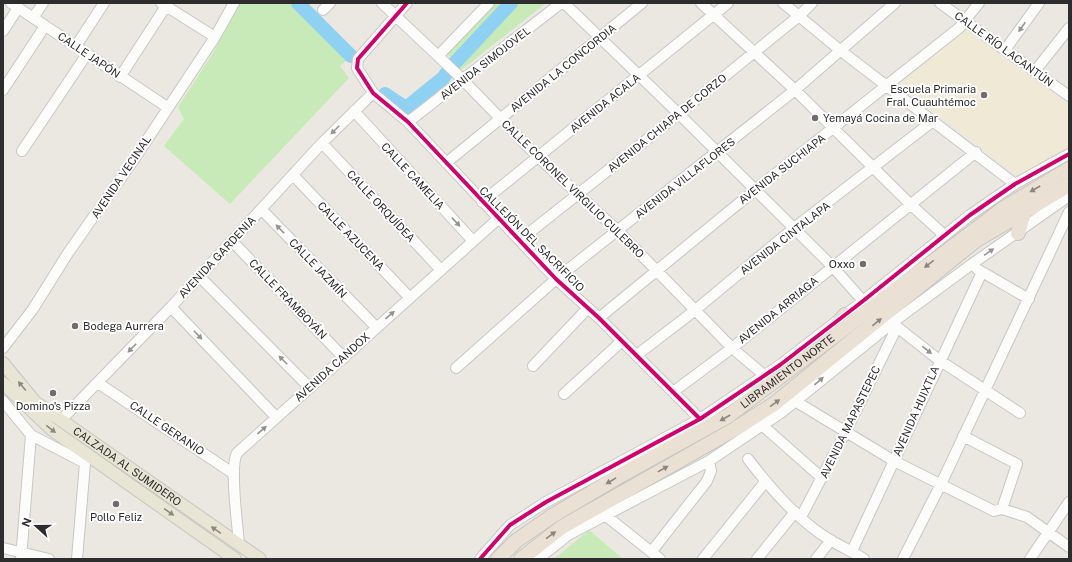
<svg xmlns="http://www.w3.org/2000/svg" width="1072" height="562" viewBox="0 0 1072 562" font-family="'Public Sans',sans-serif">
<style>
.education{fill:#efe9d6}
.green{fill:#c8e9b8}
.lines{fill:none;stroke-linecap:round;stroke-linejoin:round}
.river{stroke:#8fd1f3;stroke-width:14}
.minor-casing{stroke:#c8c7c7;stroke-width:12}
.major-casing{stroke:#c6c5c3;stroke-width:14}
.highway-casing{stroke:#c6c5c3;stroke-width:16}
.minor{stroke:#fcfcfb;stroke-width:10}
.major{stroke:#e9e5d4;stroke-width:12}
.highway{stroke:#eae0d4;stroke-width:14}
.cycleway-casing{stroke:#fff;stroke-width:6}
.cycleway{stroke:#d6006c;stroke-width:4}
.oneway{fill:#949494}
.oneway2{fill:#8c8680}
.oneway3{fill:#8b8980}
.poi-dot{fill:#706e6c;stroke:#fff;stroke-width:1.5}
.labels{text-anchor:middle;stroke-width:4;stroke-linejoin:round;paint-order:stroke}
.street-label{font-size:11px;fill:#2d2d2d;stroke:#fff}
.poi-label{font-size:11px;fill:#2d2d2d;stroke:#fff;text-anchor:end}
</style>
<rect width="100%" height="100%" fill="#ebe8e2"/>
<!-- education -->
<path class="education" d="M 965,28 L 1069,105 L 1069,148 L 1018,176 L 900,85 Z"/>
<!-- green -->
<path class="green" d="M 240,3 L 296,3 L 349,58 L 340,66 L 349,78 L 230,204 L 164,146 L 184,119 L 178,107 L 213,53 Z
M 494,3 L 546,3 L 461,70 L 447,54 Z
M 589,530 L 623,559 L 554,559 Z"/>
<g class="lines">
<!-- river -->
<path class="river" d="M 298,3 L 351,56
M 385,94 L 406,108 L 443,78 L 452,66 L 511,3"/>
<!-- minor casing -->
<g class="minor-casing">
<path id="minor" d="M 11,3 L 167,107
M 161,3 L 215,37
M 382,3 L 458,75 L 538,157 L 618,231 L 732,348 L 764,375
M 407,3 L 358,59 L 357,68 L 373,93 L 408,122 L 556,279 L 599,318 L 700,419
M 564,3 L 678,113 L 833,267 L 863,301
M 701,3 L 795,90 L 910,204 L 943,234
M 783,3 L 841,51 L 1015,184
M 940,3 L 1069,96
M 323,10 L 330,3
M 33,18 L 43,3
M 3,31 L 18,8
M 76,46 L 104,3
M 1005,50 L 1039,3
M 438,56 L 489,3
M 1035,71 L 1069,28
M 120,77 L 168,3
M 3,90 L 45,26
M 354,111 L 473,241
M 408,122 L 561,3
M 322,143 L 441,270
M 22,151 L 87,54
M 446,163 L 642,3
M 293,175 L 410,298
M 482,202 L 728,3
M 261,209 L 376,327
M 520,240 L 640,145 L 799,16 L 812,3
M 232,241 L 344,358
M 977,269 L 1029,299
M 199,276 L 310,388
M 171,307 L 276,417
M 599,318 L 755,190 L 959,28 L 979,3
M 892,323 L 939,360 L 1020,413
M 3,348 L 33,309 L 68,253 L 135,158 L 215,37 L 234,3
M 637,355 L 694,311 L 794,228 L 933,121
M 533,366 L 588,308
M 456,368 L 556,279 L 795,90 L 895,3
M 98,383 L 234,474
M 673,392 L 732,348 L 976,152
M 564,394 L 622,341
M 3,401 L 31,435 L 85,463
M 795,401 L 894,461 L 994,511 L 1002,509 L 1027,517 L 1069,547
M 61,420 L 171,307 L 322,143 L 373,93
M 762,425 L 822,478
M 963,436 L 1017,464 L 1002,509
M 748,459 C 770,488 800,523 832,541 C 842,547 853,552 864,559
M 605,515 L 660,559
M 801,517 L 845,433 L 897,327
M 239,545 C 238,526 229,467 237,453 L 498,219
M 3,548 L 49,559
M 652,551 L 707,481 L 711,471 L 709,461
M 852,551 L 982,272
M 21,559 L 31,435
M 77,559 L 85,463 L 88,458
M 480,559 L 510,525 L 546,502 L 700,419 L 780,365 L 863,301 L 970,215 L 1015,184 L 1069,154
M 538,559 L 568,535 L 709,461 L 782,412 L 892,323 L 972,264 L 1069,196
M 703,559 L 765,482
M 757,559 L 795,512
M 816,559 L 831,540
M 903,559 L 941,484 L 1069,212
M 1030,559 L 1069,502"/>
</g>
<!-- major casing -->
<g class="major-casing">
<g id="major">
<path id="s1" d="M 3,363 L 35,402 L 260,559"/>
<path d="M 3,383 L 51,429 L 235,559"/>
</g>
</g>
<!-- highway casing -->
<g class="highway-casing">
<g id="highway">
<path d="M 1018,233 L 1024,212"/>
<path d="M 831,333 L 845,315"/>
<path id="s2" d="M 498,559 L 516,541 L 552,516 L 623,474 L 728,416 L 1004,208 L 1069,169"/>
<path d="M 521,559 L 562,527 L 735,429 L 774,404 L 975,241 L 1069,185"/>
</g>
</g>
<!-- minor -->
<use href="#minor" class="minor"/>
<!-- major -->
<use href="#major" class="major"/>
<!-- highway -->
<use href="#highway" class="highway"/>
<!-- cycleway casing -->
<g class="cycleway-casing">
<path id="cycleway" d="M 407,3 L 358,59 L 357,68 L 373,93 L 408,122 L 556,279 L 599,318 L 700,419
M 480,559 L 510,525 L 546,502 L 700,419 L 780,365 L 863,301 L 970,215 L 1015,184 L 1069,154"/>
</g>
<!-- cycleway -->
<use href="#cycleway" class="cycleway"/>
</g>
<!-- one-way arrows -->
<defs><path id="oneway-solid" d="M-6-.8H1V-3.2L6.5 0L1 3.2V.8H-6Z"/></defs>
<g class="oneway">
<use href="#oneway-solid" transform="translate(1022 27) rotate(125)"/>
<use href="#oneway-solid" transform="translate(335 130) rotate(135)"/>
<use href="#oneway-solid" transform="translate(456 222) rotate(47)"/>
<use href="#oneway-solid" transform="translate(280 229) rotate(-134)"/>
<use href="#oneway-solid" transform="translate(989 252) rotate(-34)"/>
<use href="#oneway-solid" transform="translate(390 315) rotate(-41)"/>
<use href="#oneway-solid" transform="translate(198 335) rotate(46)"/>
<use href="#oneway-solid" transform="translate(132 348) rotate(134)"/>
<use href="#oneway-solid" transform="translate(927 350) rotate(38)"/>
<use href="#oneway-solid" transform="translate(283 360) rotate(-135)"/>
<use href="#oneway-solid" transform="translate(819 381) rotate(-40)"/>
<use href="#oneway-solid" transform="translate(262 430) rotate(-41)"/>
</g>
<g class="oneway2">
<use href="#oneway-solid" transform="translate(1035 189) rotate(150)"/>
<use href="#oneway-solid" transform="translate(929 264) rotate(142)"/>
<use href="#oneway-solid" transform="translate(877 322) rotate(-39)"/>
<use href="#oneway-solid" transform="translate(775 403) rotate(-36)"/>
<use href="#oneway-solid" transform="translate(725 418) rotate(150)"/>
<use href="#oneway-solid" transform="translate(663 469) rotate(-29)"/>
<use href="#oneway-solid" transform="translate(611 481) rotate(149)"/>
<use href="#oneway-solid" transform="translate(551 535) rotate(-36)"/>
</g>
<g class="oneway3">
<use href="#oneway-solid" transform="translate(22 386) rotate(-130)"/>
<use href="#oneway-solid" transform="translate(51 429) rotate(38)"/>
<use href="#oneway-solid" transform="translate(169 512) rotate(35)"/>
<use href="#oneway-solid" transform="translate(216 530) rotate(-145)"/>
</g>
<!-- markers -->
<g class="poi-dot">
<circle cx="984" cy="95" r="4"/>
<circle cx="815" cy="118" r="4"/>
<circle cx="863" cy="264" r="4"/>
<circle cx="75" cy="326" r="4"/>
<circle cx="53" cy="393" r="4"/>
<circle cx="116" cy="504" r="4"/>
</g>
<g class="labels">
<!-- street labels -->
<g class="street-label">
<text transform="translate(1004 49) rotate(36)" y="4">CALLE RÍO LACANTÚN</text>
<text transform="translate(89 55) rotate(34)" y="4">CALLE JAPÓN</text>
<text transform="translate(485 63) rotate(-38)" y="4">AVENIDA SIMOJOVEL</text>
<text transform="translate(563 68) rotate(-39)" y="4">AVENIDA LA CONCORDIA</text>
<text transform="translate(605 103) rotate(-39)" y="4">AVENIDA ACALA</text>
<text transform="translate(667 123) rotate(-39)" y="4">AVENIDA CHIAPA DE CORZO</text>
<text transform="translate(782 169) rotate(-38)" y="4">AVENIDA SUCHIAPA</text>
<text transform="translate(413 176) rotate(47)" y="4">CALLE CAMELIA</text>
<text transform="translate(121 177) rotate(-56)" y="4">AVENIDA VECINAL</text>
<text transform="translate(685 178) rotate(-38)" y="4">AVENIDA VILLAFLORES</text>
<text transform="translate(573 189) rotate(44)" y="4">CALLE CORONEL VIRGILIO CULEBRO</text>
<text transform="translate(381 206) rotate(47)" y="4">CALLE ORQUÍDEA</text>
<text transform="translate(351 236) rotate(46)" y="4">CALLE AZUCENA</text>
<text transform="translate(785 238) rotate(-38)" y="4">AVENIDA CINTALAPA</text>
<text transform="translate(532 239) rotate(45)" y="4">CALLEJÓN DEL SACRIFICIO</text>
<text transform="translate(217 257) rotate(-47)" y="4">AVENIDA GARDENIA</text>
<text transform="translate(318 268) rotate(46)" y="4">CALLE JAZMÍN</text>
<text transform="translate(288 299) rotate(46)" y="4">CALLE FRAMBOYÁN</text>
<text transform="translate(778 310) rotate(-39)" y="4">AVENIDA ARRIAGA</text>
<text transform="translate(332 367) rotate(-42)" y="4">AVENIDA CANDOX</text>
<text dy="4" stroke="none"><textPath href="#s2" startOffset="346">LIBRAMIENTO NORTE</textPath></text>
<text transform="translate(916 411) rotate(-66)" y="4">AVENIDA HUIXTLA</text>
<text transform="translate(850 422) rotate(-64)" y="4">AVENIDA MAPASTEPEC</text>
<text transform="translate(167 428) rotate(34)" y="4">CALLE GERANIO</text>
<text dy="4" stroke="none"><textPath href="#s1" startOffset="163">CALZADA AL SUMIDERO</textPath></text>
</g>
<!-- poi labels -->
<g class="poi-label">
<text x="976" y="93">Escuela Primaria<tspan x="976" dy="13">Fral. Cuauhtémoc</tspan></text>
<text x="823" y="122" text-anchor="start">Yemayá Cocina de Mar</text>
<text x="855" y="268">Oxxo</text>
<text x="83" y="330" text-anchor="start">Bodega Aurrera</text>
<text x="53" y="410" text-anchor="middle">Domino's Pizza</text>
<text x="116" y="521" text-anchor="middle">Pollo Feliz</text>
</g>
</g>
<!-- border -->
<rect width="1072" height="562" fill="none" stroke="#2d2d2d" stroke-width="8"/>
<!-- north arrow -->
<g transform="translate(36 526) rotate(291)" stroke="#ffffff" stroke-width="3" paint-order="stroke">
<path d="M0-3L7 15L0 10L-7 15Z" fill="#2d2d2d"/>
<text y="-6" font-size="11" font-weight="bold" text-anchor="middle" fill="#2d2d2d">N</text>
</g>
</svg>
